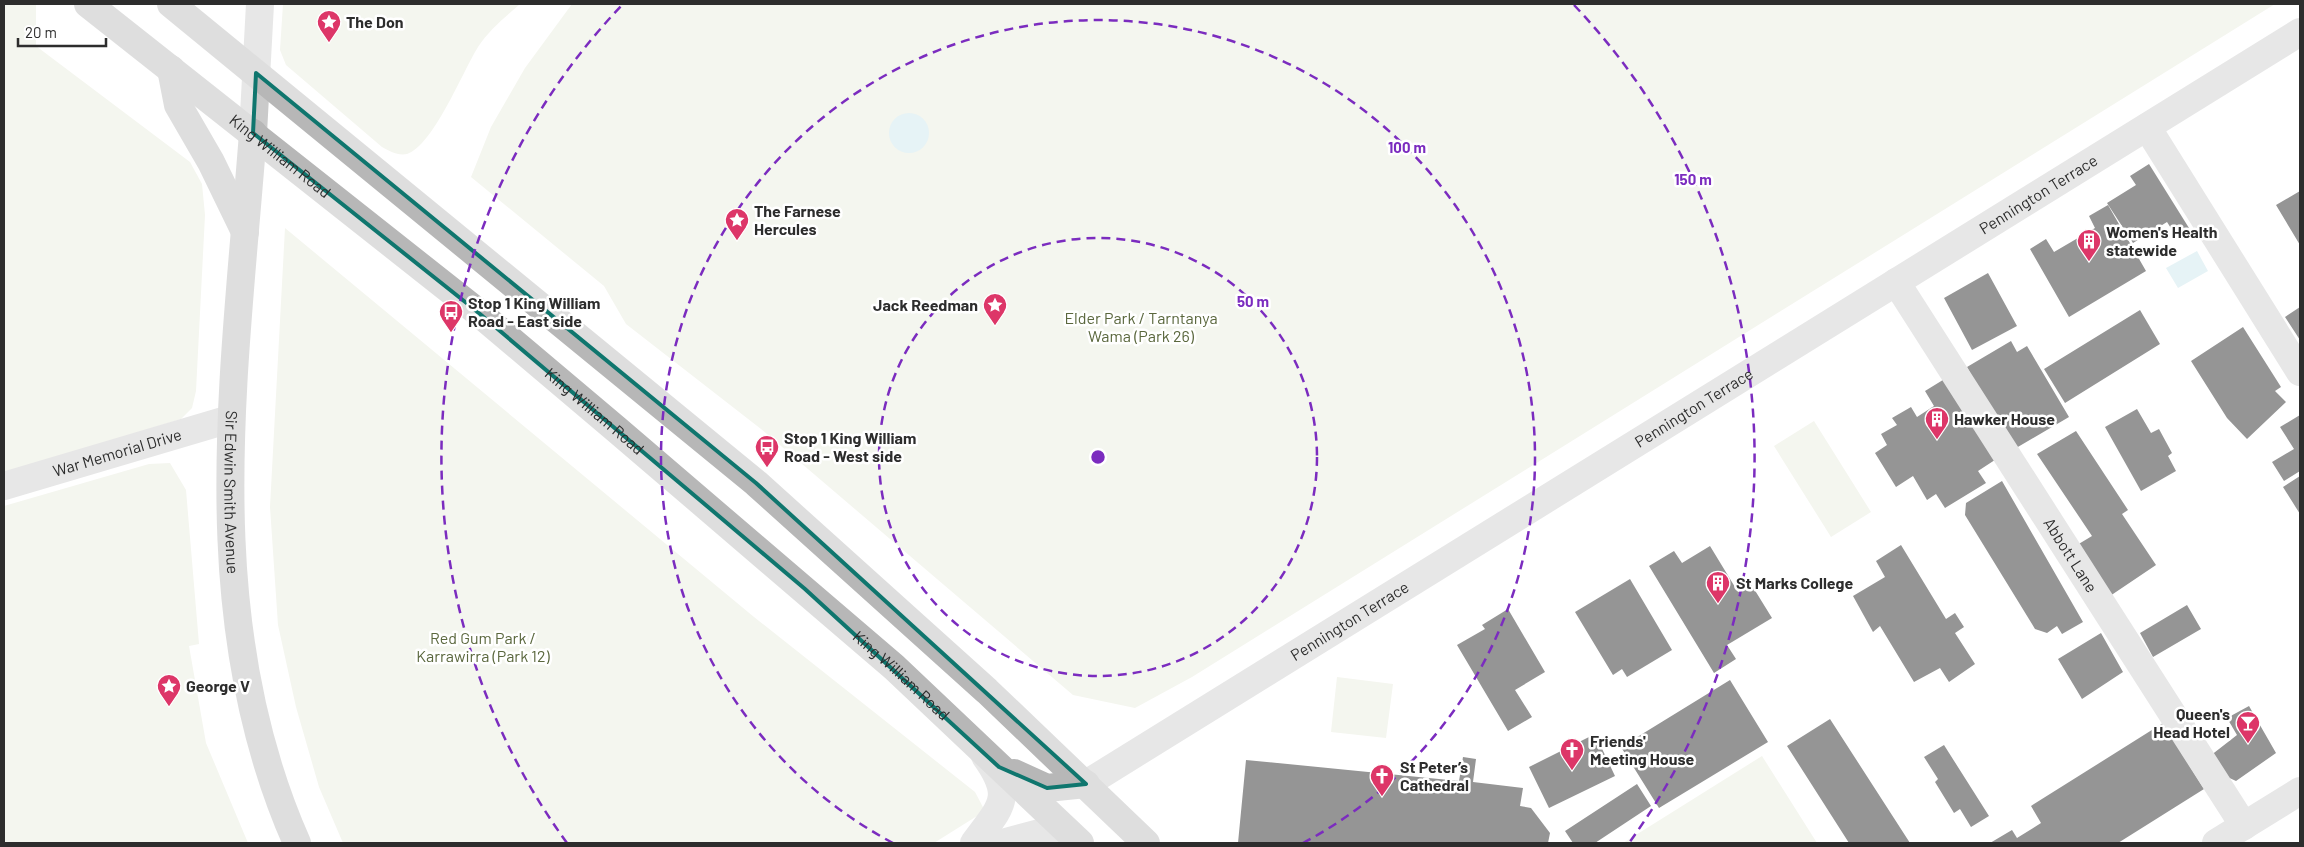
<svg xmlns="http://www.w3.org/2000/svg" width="2304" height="847" viewBox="0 0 2304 847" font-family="Barlow,sans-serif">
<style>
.green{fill:#e7eadb}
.water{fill:#c8e4ea}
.building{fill:#141414}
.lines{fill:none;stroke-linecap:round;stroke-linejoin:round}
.minor{stroke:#cacaca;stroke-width:28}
.tertiary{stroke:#cacaca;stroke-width:28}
.secondary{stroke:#b7b7b7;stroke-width:28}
.marked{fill:none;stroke:#0f766e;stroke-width:4;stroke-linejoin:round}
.ring{fill:none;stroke:#7b2cbf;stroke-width:2.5;stroke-dasharray:9 6}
.labels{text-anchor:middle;stroke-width:5;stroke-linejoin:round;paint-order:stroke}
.poi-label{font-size:16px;font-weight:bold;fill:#2d2d2d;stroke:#fff;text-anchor:start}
.street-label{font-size:16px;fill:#2d2d2d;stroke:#fff}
.park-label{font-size:16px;fill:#5a673d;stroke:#fff}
.centre{fill:#7b2cbf;stroke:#fff;stroke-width:2.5}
.ring-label{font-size:15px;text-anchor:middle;font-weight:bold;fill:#7b2cbf;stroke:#fff;stroke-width:5;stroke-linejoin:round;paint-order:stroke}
</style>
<rect width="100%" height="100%" fill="#fff"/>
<!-- green -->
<path class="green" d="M 4,4 L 36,4 L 36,46 L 190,162 L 202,184 L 205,215 L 196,391 L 192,408 L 181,419 L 4,474 Z
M 283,4 L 520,4 C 505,17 489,30 478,47 C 463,71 433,146 407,154 C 398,156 389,151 382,147 L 286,65 L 280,50 Z
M 572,4 L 2275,4 L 1192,677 L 1135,708 L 1073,695 L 761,429 L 626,324 L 604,286 L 471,177 L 491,127 L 525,68 Z
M 285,228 L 754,617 L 975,792 L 985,811 L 934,843 L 343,843 L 319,787 L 296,707 L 278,625 L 270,507 Z
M 1814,421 L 1871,512 L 1831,537 L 1774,446 Z
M 170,463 L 186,490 L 199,644 L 189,646 L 206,743 L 248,843 L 4,843 L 4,506 L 149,464 Z
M 1337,677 L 1393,684 L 1386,738 L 1331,732 Z
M 1762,756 L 1817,843 L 1623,843 Z"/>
<!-- water -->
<path class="water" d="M889 133a20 20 0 1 1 40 0a20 20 0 1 1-40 0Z
M 2197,251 L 2208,271 L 2178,288 L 2166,268 Z"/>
<!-- building -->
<path class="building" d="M 2149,164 L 2189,228 L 2176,236 L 2167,222 L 2133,243 L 2107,203 L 2136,185 L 2130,176 Z
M 2300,191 L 2300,245 L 2276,205 Z
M 2108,205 L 2146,271 L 2069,317 L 2030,249 L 2046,239 L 2054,252 L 2095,228 L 2089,216 Z
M 1988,273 L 2017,326 L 1972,350 L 1944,298 Z
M 2300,307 L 2300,340 L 2285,317 Z
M 2140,310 L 2160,344 L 2065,403 L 2044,369 Z
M 2243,327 L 2281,387 L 2275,391 L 2286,402 L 2247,439 L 2227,418 L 2191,361 Z
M 2011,341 L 2017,352 L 2027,346 L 2069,417 L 2011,451 L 1967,367 Z
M 1951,375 L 2001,456 L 1978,471 L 1986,483 L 1945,508 L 1936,494 L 1927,500 L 1913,476 L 1896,487 L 1875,453 L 1887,445 L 1881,434 L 1897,425 L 1892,418 L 1911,407 L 1917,417 L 1934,406 L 1925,391 Z
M 2137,409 L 2151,433 L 2159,429 L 2172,453 L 2168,456 L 2176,471 L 2141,491 L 2105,427 Z
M 2300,415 L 2300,471 L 2284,481 L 2272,462 L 2294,449 L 2280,427 Z
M 2076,431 L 2128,510 L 2122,514 L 2156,565 L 2110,596 L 2077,545 L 2092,536 L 2037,454 Z
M 2300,476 L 2300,514 L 2283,487 Z
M 2002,481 L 2083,622 L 2062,634 L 2057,626 L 2047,633 L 2035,629 L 1965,515 L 1966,503 Z
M 1901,545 L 1946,619 L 1955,613 L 1964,627 L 1955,633 L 1975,664 L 1949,682 L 1940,668 L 1914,682 L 1880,626 L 1873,632 L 1853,596 L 1885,577 L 1876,561 Z
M 1710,546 L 1738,592 L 1751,584 L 1772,618 L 1727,645 L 1736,659 L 1714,673 L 1649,566 L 1674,551 L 1682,563 Z
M 1630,579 L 1672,650 L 1627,677 L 1622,669 L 1613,675 L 1575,612 Z
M 2187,605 L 2201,629 L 2153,657 L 2140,633 Z
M 1508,609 L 1545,672 L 1515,690 L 1532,717 L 1508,731 L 1457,645 L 1485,629 L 1482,625 Z
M 2101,633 L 2123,672 L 2082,699 L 2058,659 Z
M 1730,680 L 1768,742 L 1659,808 L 1621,747 Z
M 2249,706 L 2276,753 L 2236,781 L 2223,775 L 2210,756 L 2237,735 L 2227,718 Z
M 1830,719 L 1910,843 L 1849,843 L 1787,746 Z
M 2163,723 L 2204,789 L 2118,843 L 1990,843 L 2012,830 L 2017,838 L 2041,823 L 2031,806 Z
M 1595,734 L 1615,776 L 1549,808 L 1529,767 Z
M 1944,745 L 1989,816 L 1971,827 L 1960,809 L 1954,813 L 1935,782 L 1938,779 L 1924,757 Z
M 1463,757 L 1476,759 L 1473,782 L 1523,788 L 1520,806 L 1531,808 L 1550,833 L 1548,843 L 1238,843 L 1246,760 L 1459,781 Z
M 1637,784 L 1651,806 L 1595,843 L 1573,843 L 1565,831 Z"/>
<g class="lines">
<!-- minor -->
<g class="minor">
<path d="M 2147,127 L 2300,372"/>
<path id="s1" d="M 1896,282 L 2244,826"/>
<path id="s2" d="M 4,486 L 230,419"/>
<path id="s3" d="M 1086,784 L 2300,32"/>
<path d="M 974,843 C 1001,806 1015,798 985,756"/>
<path d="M 1002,843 L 1062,827"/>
<path d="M 2216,843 L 2300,791"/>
</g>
<!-- tertiary -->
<path class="tertiary" d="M 253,133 L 260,4"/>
<!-- secondary -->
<g class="secondary">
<path id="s4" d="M 88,4 L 474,309 L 616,429 L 894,667 L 1080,843"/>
<path d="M 171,4 L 756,483 L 987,691 L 1146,843"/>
<path d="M 171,69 L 178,105 L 211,162 L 245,232"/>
<path id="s5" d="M 253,133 C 235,372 196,616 297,843"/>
<path d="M 1014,773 L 1047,788 L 1086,784"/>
</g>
</g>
<!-- marked area -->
<path d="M0 0H2304V847H0ZM 256,73 L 756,483 L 1086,784 L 1047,788 L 999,767 L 805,589 L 474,309 L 253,133 Z" fill="#fff" fill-opacity=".55" fill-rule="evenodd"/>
<path class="marked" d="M 256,73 L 756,483 L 1086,784 L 1047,788 L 999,767 L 805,589 L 474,309 L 253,133 Z"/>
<!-- distance rings -->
<g class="ring">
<circle cx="1098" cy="457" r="219"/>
<path d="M893 843A437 437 0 1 1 1303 843"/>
<path d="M567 843A656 656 0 0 1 622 5M1574 5A656 656 0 0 1 1629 843"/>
</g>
<!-- icons -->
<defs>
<g id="sight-pin" transform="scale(1.25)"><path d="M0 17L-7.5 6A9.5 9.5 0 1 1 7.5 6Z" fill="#dd3668" stroke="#fff"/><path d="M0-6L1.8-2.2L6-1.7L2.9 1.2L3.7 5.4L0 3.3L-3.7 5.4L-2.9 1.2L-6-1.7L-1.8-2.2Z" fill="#fff"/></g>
<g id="building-pin" transform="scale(1.25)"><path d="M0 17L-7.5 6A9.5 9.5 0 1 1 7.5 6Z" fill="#dd3668" stroke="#fff"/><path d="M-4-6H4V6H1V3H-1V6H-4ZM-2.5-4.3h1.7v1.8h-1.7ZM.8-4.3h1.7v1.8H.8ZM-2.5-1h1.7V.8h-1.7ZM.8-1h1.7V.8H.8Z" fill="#fff"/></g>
<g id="bus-pin" transform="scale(1.25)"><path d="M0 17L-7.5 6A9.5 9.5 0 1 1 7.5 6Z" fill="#dd3668" stroke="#fff"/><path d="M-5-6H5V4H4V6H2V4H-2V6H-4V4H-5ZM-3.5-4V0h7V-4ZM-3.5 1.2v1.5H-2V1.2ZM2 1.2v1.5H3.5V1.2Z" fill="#fff"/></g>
<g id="bar-pin" transform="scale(1.25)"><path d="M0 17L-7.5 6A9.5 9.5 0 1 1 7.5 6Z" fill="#dd3668" stroke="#fff"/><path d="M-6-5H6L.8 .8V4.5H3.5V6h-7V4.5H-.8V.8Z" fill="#fff"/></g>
<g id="church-pin" transform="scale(1.25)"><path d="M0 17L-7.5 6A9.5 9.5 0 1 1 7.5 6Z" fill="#dd3668" stroke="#fff"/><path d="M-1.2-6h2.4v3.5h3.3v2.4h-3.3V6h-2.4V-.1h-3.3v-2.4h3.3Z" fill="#fff"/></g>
</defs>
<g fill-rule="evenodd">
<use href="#sight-pin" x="329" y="22"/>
<use href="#sight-pin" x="737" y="220"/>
<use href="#building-pin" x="2089" y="241"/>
<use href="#sight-pin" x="995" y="305"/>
<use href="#bus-pin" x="451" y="312"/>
<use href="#building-pin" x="1937" y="419"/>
<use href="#bus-pin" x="767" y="447"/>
<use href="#building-pin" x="1718" y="583"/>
<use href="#sight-pin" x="169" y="686"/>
<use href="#bar-pin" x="2248" y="723"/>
<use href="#church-pin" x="1572" y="750"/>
<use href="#church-pin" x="1382" y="776"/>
</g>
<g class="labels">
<!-- poi labels -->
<g class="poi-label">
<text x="346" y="28">The Don</text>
<text x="754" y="217">The Farnese<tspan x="754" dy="18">Hercules</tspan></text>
<text x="2106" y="238">Women's Health<tspan x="2106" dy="18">statewide</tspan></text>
<text x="468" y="309">Stop 1 King William<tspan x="468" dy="18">Road - East side</tspan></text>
<text x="978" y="311" text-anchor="end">Jack Reedman</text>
<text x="1954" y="425">Hawker House</text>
<text x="784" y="444">Stop 1 King William<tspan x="784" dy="18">Road - West side</tspan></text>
<text x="1736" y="589">St Marks College</text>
<text x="186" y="692">George V</text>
<text x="2230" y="720" text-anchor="end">Queen's<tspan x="2230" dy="18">Head Hotel</tspan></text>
<text x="1590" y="747">Friends'<tspan x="1590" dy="18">Meeting House</tspan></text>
<text x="1400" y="773">St Peter’s<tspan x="1400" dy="18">Cathedral</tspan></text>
</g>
<!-- street labels -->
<g class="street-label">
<text dy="6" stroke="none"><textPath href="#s4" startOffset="245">King William Road</textPath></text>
<text dy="6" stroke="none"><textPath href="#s3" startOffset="1120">Pennington Terrace</textPath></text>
<text dy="6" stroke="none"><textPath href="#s3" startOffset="715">Pennington Terrace</textPath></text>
<text dy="6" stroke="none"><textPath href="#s4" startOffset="650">King William Road</textPath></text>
<text dy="6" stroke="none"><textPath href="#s2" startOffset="118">War Memorial Drive</textPath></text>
<text dy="6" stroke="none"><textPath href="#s5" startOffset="360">Sir Edwin Smith Avenue</textPath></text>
<text dy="6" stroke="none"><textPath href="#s1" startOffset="324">Abbott Lane</textPath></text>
<text dy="6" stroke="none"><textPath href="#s3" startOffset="310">Pennington Terrace</textPath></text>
<text dy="6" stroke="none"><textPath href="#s4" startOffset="1055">King William Road</textPath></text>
</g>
<!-- park labels -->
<g class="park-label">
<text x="1141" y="324">Elder Park / Tarntanya<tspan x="1141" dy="18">Wama (Park 26)</tspan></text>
<text x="483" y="644">Red Gum Park /<tspan x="483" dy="18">Karrawirra (Park 12)</tspan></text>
</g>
</g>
<circle cx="1098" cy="457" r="8" class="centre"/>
<g class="ring-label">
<text x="1407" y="153">100 m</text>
<text x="1693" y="185">150 m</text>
<text x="1253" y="307">50 m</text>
</g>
<!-- border -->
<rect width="2304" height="847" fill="none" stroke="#2d2d2d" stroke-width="10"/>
<!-- scale -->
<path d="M18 38v8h88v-8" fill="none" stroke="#2d2d2d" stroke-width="2.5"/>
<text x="25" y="38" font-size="15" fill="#2d2d2d" stroke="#ffffff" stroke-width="4" paint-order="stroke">20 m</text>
</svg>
